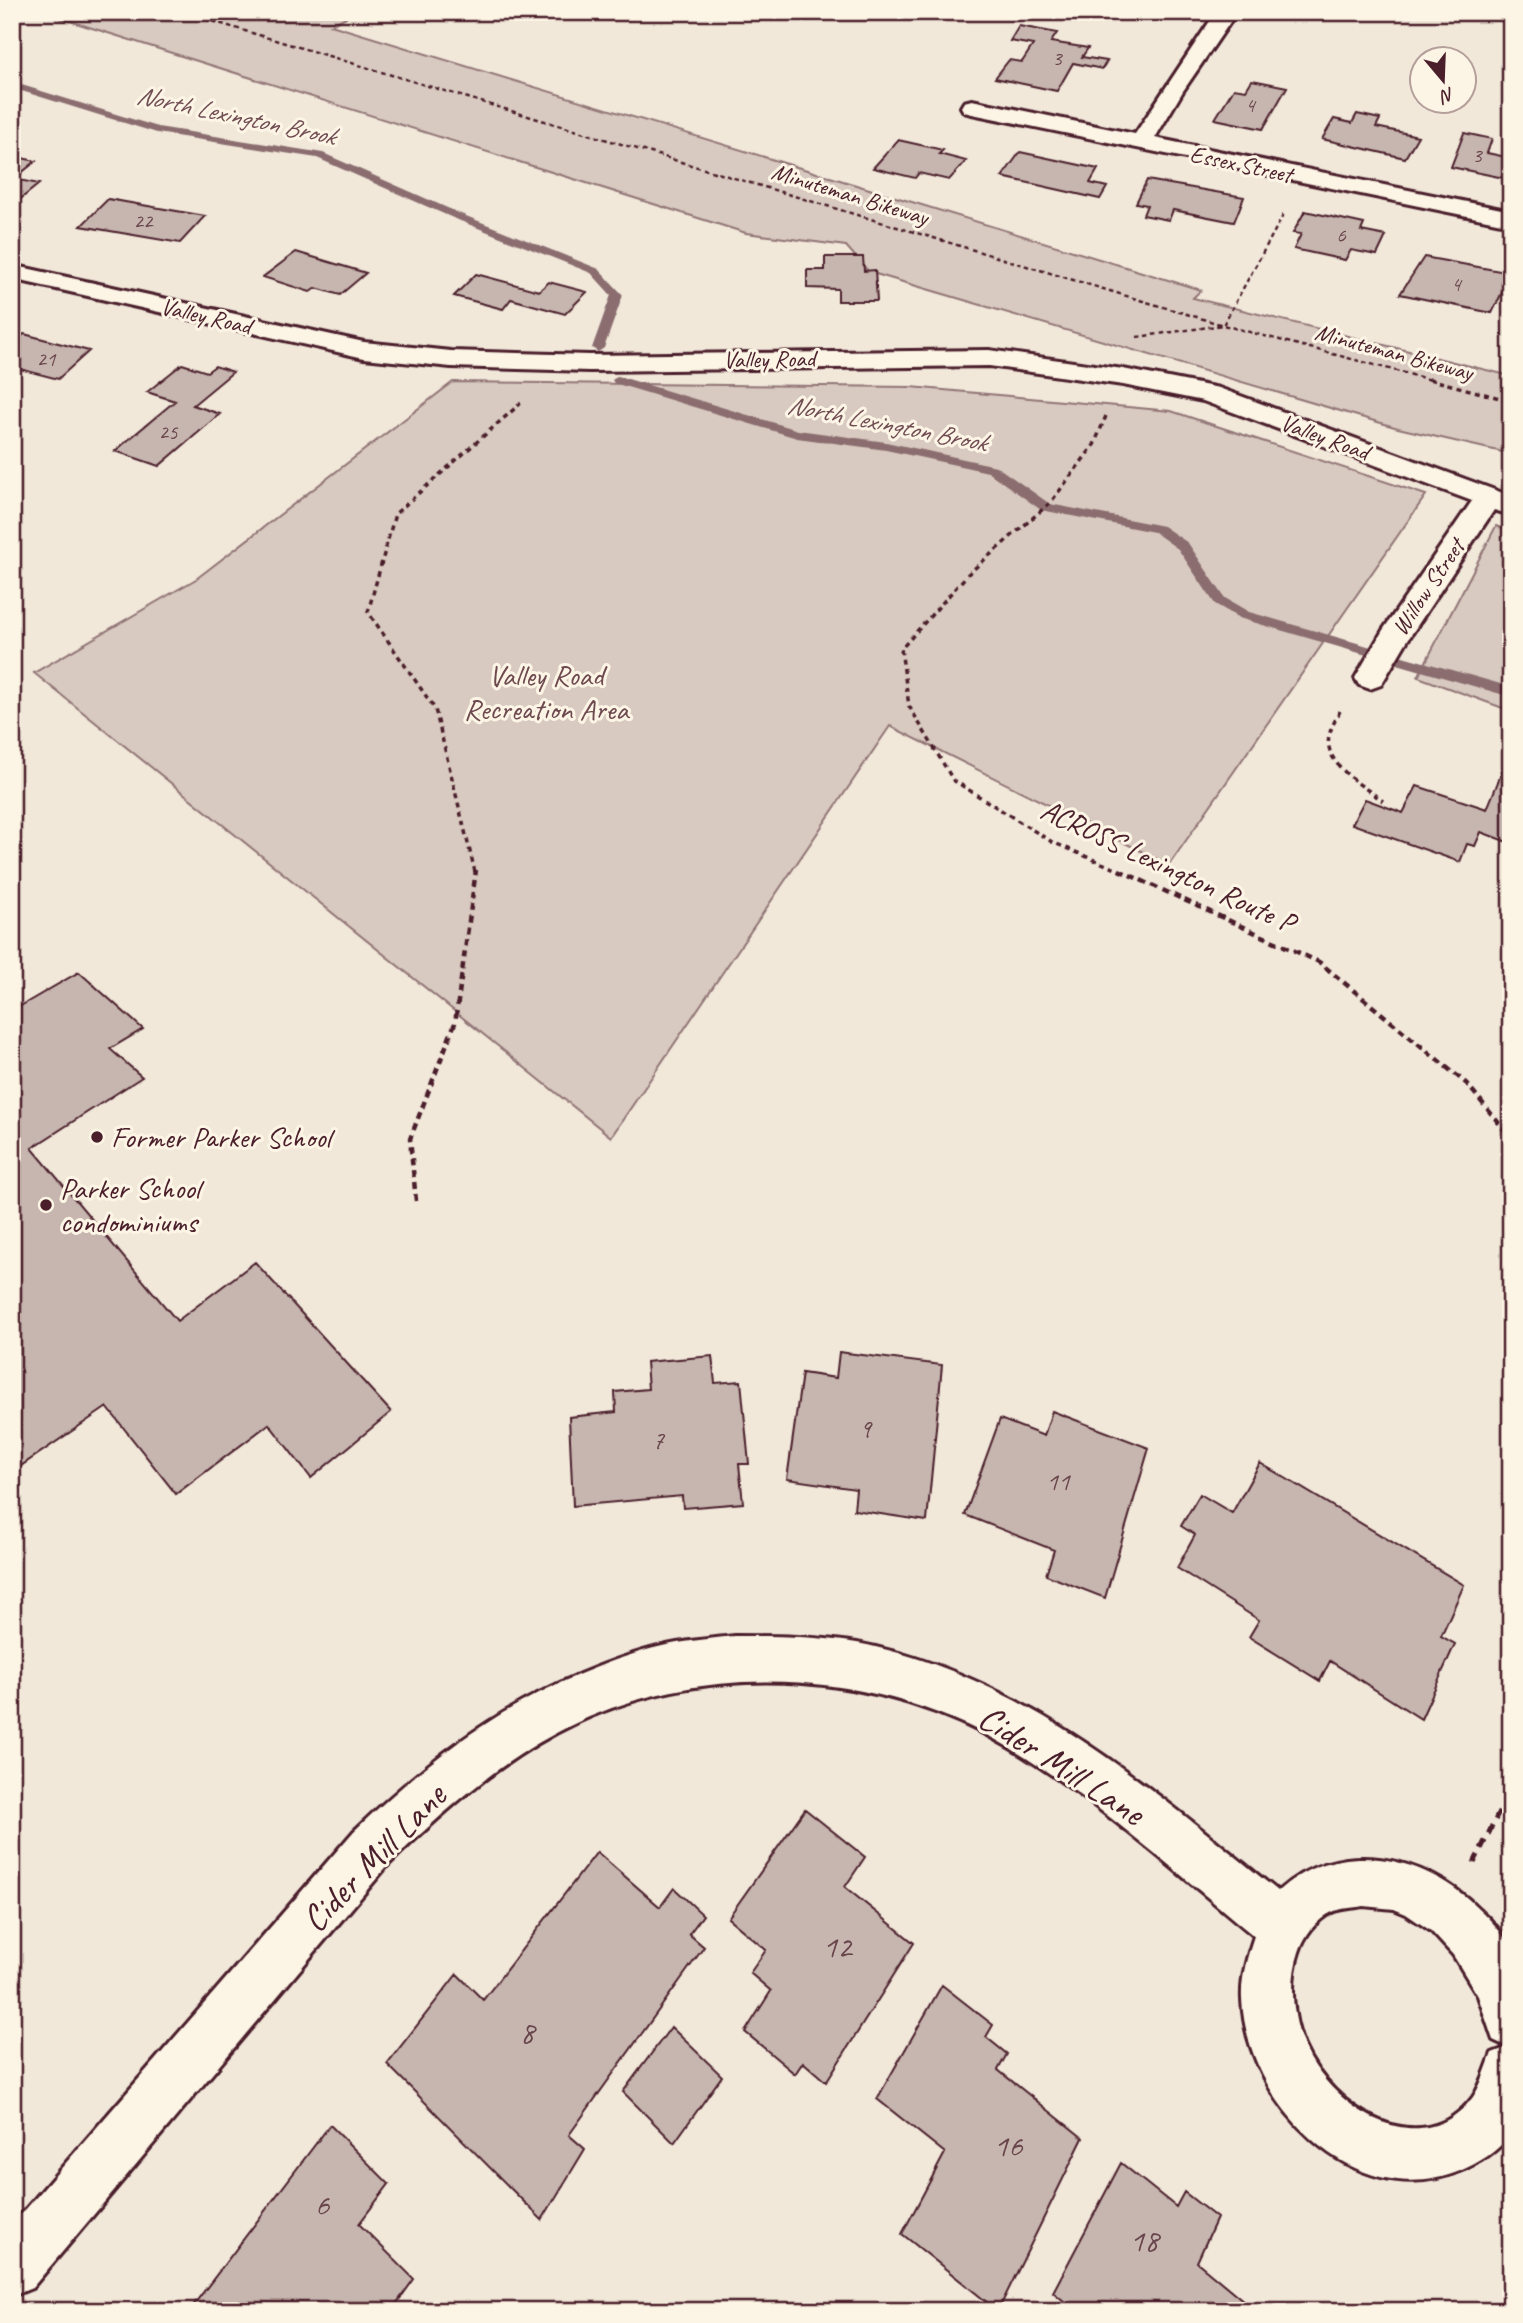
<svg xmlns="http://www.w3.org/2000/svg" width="1523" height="2323" viewBox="0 0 1523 2323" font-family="Caveat,sans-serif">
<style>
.green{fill:#d8cac0;stroke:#917476;stroke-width:2}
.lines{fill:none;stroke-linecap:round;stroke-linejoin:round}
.stream{fill:#8b6d6f;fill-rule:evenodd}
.building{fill:#c7b6af;stroke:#4a1f2b;stroke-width:2}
.minor-casing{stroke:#4a1f2b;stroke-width:6}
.path-far3{stroke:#4a1f2b;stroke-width:2.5;stroke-dasharray:4.5 3.5;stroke-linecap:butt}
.path-far2{stroke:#4a1f2b;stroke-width:3.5;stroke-dasharray:5 4.5;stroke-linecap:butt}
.path-far1{stroke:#4a1f2b;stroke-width:4.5;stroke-dasharray:7 5;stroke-linecap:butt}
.path{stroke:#4a1f2b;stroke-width:5;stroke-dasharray:9 7;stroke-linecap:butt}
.minor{fill:#fcf5e5;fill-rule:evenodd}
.poi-dot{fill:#4a1f2b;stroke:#fcf5e5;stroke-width:2.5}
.labels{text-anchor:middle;stroke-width:6;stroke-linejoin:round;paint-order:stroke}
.far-number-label{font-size:21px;fill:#69454c}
.far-street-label{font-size:24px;fill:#4a1f2b;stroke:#fcf5e5}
.far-water-label{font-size:26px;font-style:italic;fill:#704c53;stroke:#fcf5e5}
.number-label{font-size:26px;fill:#69454c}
.park-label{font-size:30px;fill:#6e4a50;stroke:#fcf5e5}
.street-label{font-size:30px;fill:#4a1f2b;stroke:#fcf5e5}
.poi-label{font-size:30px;fill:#4a1f2b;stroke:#fcf5e5;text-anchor:start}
.near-number-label{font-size:32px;fill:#69454c}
.near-street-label{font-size:37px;fill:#4a1f2b;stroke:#fcf5e5}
</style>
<rect width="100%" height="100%" fill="#f1e8da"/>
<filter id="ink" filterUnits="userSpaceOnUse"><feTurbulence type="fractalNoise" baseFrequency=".0143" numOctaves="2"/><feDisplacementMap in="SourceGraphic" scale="14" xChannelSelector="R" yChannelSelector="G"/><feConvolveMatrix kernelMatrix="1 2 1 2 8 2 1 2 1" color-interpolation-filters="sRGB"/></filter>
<g filter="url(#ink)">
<!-- green -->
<path class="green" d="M 41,12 L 355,12 L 331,25 L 1201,290 L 1193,298 L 1511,376 L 1511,454 L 1398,428 L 869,272 L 846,246 L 746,233 Z
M 453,382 L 911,387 L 1171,411 L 1426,495 L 1169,865 L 890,726 L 611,1137 L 34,673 L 196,579 Z
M 1496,526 L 1511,532 L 1511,711 L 1418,677 Z"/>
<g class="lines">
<!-- stream -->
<path class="stream" d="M 12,82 L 158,127 L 323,153 L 461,214 L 599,269 L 623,295 L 604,348 L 598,352 L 592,348 L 611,295 L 591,273 L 453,218 L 317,158 L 157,133 L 12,88 Z
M 618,376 L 798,430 L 886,442 L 996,466 L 1050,504 L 1163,526 L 1188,543 L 1225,598 L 1249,612 L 1511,687 L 1511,697 L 1239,618 L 1215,604 L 1178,549 L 1154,532 L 1041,510 L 988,472 L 886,450 L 797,438 L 614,383 L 612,380 Z"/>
</g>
<!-- building -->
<path class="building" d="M 1019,26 L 1057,33 L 1051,42 L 1088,48 L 1082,57 L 1107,61 L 1102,69 L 1073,63 L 1057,91 L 995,78 L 1009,60 L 1022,62 L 1033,45 L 1010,41 Z
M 1252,80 L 1287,87 L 1263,129 L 1215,119 L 1234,88 L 1246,90 Z
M 1357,114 L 1380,119 L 1376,127 L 1418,136 L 1405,158 L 1322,139 L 1334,119 L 1352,123 Z
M 1464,133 L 1492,139 L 1487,153 L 1511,158 L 1504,178 L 1451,167 Z
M 898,140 L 943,150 L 939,154 L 966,161 L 949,180 L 919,173 L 915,178 L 873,168 Z
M 1020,152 L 1098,169 L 1090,183 L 1107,187 L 1100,199 L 1002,177 Z
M 12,156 L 36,161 L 14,179 L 39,184 L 12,206 Z
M 1147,180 L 1244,197 L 1234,222 L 1173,210 L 1169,220 L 1143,215 L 1147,205 L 1136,203 Z
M 108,199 L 205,216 L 180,243 L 81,226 Z
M 1305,211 L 1364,224 L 1361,231 L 1386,236 L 1377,255 L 1351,250 L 1345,260 L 1294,249 L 1301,234 L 1293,233 Z
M 296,252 L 366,273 L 340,295 L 316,288 L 310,292 L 263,277 Z
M 825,257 L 863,257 L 864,271 L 875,270 L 877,301 L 838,301 L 838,289 L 807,288 L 807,270 L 825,270 Z
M 1424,257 L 1511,273 L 1511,274 L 1492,313 L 1400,294 Z
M 476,274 L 539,291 L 549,282 L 587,292 L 565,314 L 511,299 L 503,309 L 454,296 Z
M 24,334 L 89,351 L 58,379 L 12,367 L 12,344 Z
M 182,364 L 207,372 L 215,366 L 233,372 L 193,405 L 220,414 L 159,466 L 115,451 L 175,401 L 147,392 Z
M 1506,762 L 1511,764 L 1510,843 L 1481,832 L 1475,846 L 1467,844 L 1460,862 L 1352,824 L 1365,799 L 1403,813 L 1417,786 L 1487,809 Z
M 79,972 L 143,1029 L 110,1049 L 142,1077 L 32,1148 L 177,1321 L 255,1262 L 391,1412 L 311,1478 L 269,1424 L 176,1494 L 107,1407 L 12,1472 L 12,1011 Z
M 839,1352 L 942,1365 L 927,1521 L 854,1510 L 856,1489 L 787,1479 L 802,1373 L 836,1378 Z
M 712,1356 L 715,1383 L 741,1381 L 749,1464 L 739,1464 L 743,1503 L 683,1508 L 682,1496 L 573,1506 L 569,1417 L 616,1412 L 615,1392 L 648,1389 L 646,1362 Z
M 1052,1411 L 1149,1448 L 1105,1598 L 1046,1575 L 1054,1550 L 965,1515 L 1000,1419 L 1044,1436 Z
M 1260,1463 L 1464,1585 L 1441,1636 L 1455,1644 L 1421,1719 L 1330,1661 L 1320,1681 L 1249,1637 L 1259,1620 L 1177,1568 L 1195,1535 L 1181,1526 L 1200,1494 L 1232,1513 Z
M 805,1809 L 865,1857 L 845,1887 L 914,1943 L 826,2082 L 803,2062 L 795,2074 L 745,2032 L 771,1991 L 750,1973 L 766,1950 L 728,1918 Z
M 597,1852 L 660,1907 L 674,1888 L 703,1915 L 689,1934 L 704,1947 L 569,2135 L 585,2149 L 542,2220 L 387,2064 L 457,1974 L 483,2000 Z
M 942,1985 L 993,2025 L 986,2037 L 1007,2054 L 998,2070 L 1083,2138 L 998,2311 L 902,2234 L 945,2153 L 877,2099 Z
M 671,2027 L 722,2076 L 674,2143 L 623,2092 Z
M 330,2125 L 389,2184 L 359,2224 L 414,2279 L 391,2311 L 189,2311 Z
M 1121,2163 L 1176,2207 L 1184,2192 L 1217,2218 L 1197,2262 L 1256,2311 L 1076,2311 L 1053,2292 Z"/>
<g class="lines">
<!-- minor casing -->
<g class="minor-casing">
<path id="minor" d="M 1216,12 L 1237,12 L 1183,91 L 1155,138 L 1511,211 L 1511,225 L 972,114 L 964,112 L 961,107 L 964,102 L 972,100 L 1135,134 Z
M 12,265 L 364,342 L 451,351 L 590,355 L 989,350 L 1123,369 L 1219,388 L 1511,496 L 1511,515 L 1494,510 L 1407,641 L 1381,685 L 1370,689 L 1359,685 L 1355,678 L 1383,630 L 1472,501 L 1203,401 L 1123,385 L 989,366 L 590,371 L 451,367 L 364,358 L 12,279 Z
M 735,1636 C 776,1636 816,1636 857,1643 C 1023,1675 1150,1788 1278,1891 C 1338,1836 1426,1855 1479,1909 C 1490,1919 1507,1937 1511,1952 C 1514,1968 1511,1989 1511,2006 C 1511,2048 1511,2091 1511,2134 C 1497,2152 1480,2162 1460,2171 C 1353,2215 1246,2101 1242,1999 C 1241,1977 1247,1957 1254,1936 C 1175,1871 1098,1801 1010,1748 C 882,1671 714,1659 578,1722 C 505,1756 445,1810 388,1865 L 32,2288 L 12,2296 L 12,2225 L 354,1831 C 424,1764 490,1712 580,1674 C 611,1661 643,1649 677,1643 C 696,1640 715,1638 735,1636 ZM 1363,1906 L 1394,1909 L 1406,1914 L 1431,1931 L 1453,1955 L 1478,1996 L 1493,2040 L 1508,2047 L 1492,2053 C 1486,2068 1482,2084 1473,2097 C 1421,2166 1331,2108 1304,2046 C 1292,2018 1289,1981 1299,1952 C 1304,1936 1316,1920 1332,1912 C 1341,1908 1353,1908 1363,1906 Z"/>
</g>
<!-- path-far3 -->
<path class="path-far3" d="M 182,12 L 1223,325 L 1435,381
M 1137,337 L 1223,325 L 1285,212"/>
<!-- path-far2 -->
<path class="path-far2" d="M 1429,379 L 1511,401
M 1106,416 L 1094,445 L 1051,502 L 968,574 L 901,649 L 909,706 L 953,780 L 1052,842 L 1123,872
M 1340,711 C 1336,719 1331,727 1329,736 C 1323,765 1365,787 1383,801
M 475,872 L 435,709 L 368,612 L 395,514 L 521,403"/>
<!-- path-far1 -->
<path class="path-far1" d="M 1119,870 L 1319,962 L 1467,1084 L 1511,1138
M 416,1201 L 410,1139 L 455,1023 L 476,870"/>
<!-- path -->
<path class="path" d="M 1474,1863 L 1511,1788"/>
<!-- minor -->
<use href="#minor" class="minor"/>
</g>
</g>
<!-- markers -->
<g class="poi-dot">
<circle cx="97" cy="1137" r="7"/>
<circle cx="46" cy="1205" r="7"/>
</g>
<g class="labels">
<!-- far-number labels -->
<g class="far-number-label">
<text x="1057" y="65">3</text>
<text x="1250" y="112">4</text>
<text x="1477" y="162">3</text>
<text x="143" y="228">22</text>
<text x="1341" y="242">6</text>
<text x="1456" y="291">4</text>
<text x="46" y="366">21</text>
<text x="168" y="439">25</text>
</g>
<!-- far-street labels -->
<g class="far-street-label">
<text transform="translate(1241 164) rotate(12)" y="8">Essex Street</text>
<text transform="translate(850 194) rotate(17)" y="8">Minuteman Bikeway</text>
<text transform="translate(206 316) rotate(13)" y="8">Valley Road</text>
<text transform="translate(1394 352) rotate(15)" y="8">Minuteman Bikeway</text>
<text transform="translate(769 359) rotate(-1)" y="8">Valley Road</text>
<text transform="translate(1325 437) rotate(20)" y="8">Valley Road</text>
<text transform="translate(1428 587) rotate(-56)" y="8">Willow Street</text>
</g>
<!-- far-water labels -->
<g class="far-water-label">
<text transform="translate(236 115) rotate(12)" y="9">North Lexington Brook</text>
<text transform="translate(887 423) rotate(11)" y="9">North Lexington Brook</text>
</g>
<!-- number labels -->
<g class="number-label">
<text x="865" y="1437">9</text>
<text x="658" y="1449">7</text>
<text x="1058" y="1490">11</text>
</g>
<!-- park labels -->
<g class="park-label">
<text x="546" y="685">Valley Road<tspan x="546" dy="34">Recreation Area</tspan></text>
</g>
<!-- street labels -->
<g class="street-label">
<text transform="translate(1168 866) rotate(25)" y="10">ACROSS Lexington Route P</text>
</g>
<!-- poi labels -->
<g class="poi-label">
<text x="111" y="1147">Former Parker School</text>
<text x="60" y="1198">Parker School<tspan x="60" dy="34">condominiums</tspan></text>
</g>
<!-- near-number labels -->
<g class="near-number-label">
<text x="837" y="1957">12</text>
<text x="527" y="2043">8</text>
<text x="1008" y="2156">16</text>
<text x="322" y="2215">6</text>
<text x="1144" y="2251">18</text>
</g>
<!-- near-street labels -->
<g class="near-street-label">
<text transform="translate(1062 1764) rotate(33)" y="13">Cider Mill Lane</text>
<text transform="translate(373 1857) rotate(-46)" y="13">Cider Mill Lane</text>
</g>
</g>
<!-- margin -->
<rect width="1523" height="2323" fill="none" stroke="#fcf5e5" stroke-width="42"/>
<rect x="21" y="21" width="1481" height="2281" fill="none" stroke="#4a1f2b" stroke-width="2.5" filter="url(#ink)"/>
<!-- north arrow -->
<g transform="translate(1443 80) rotate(161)"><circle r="33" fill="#fcf5e5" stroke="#b59f9b" stroke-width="2"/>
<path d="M0-5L12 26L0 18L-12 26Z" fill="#4a1f2b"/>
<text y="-10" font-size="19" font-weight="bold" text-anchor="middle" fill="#4a1f2b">N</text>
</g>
</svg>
